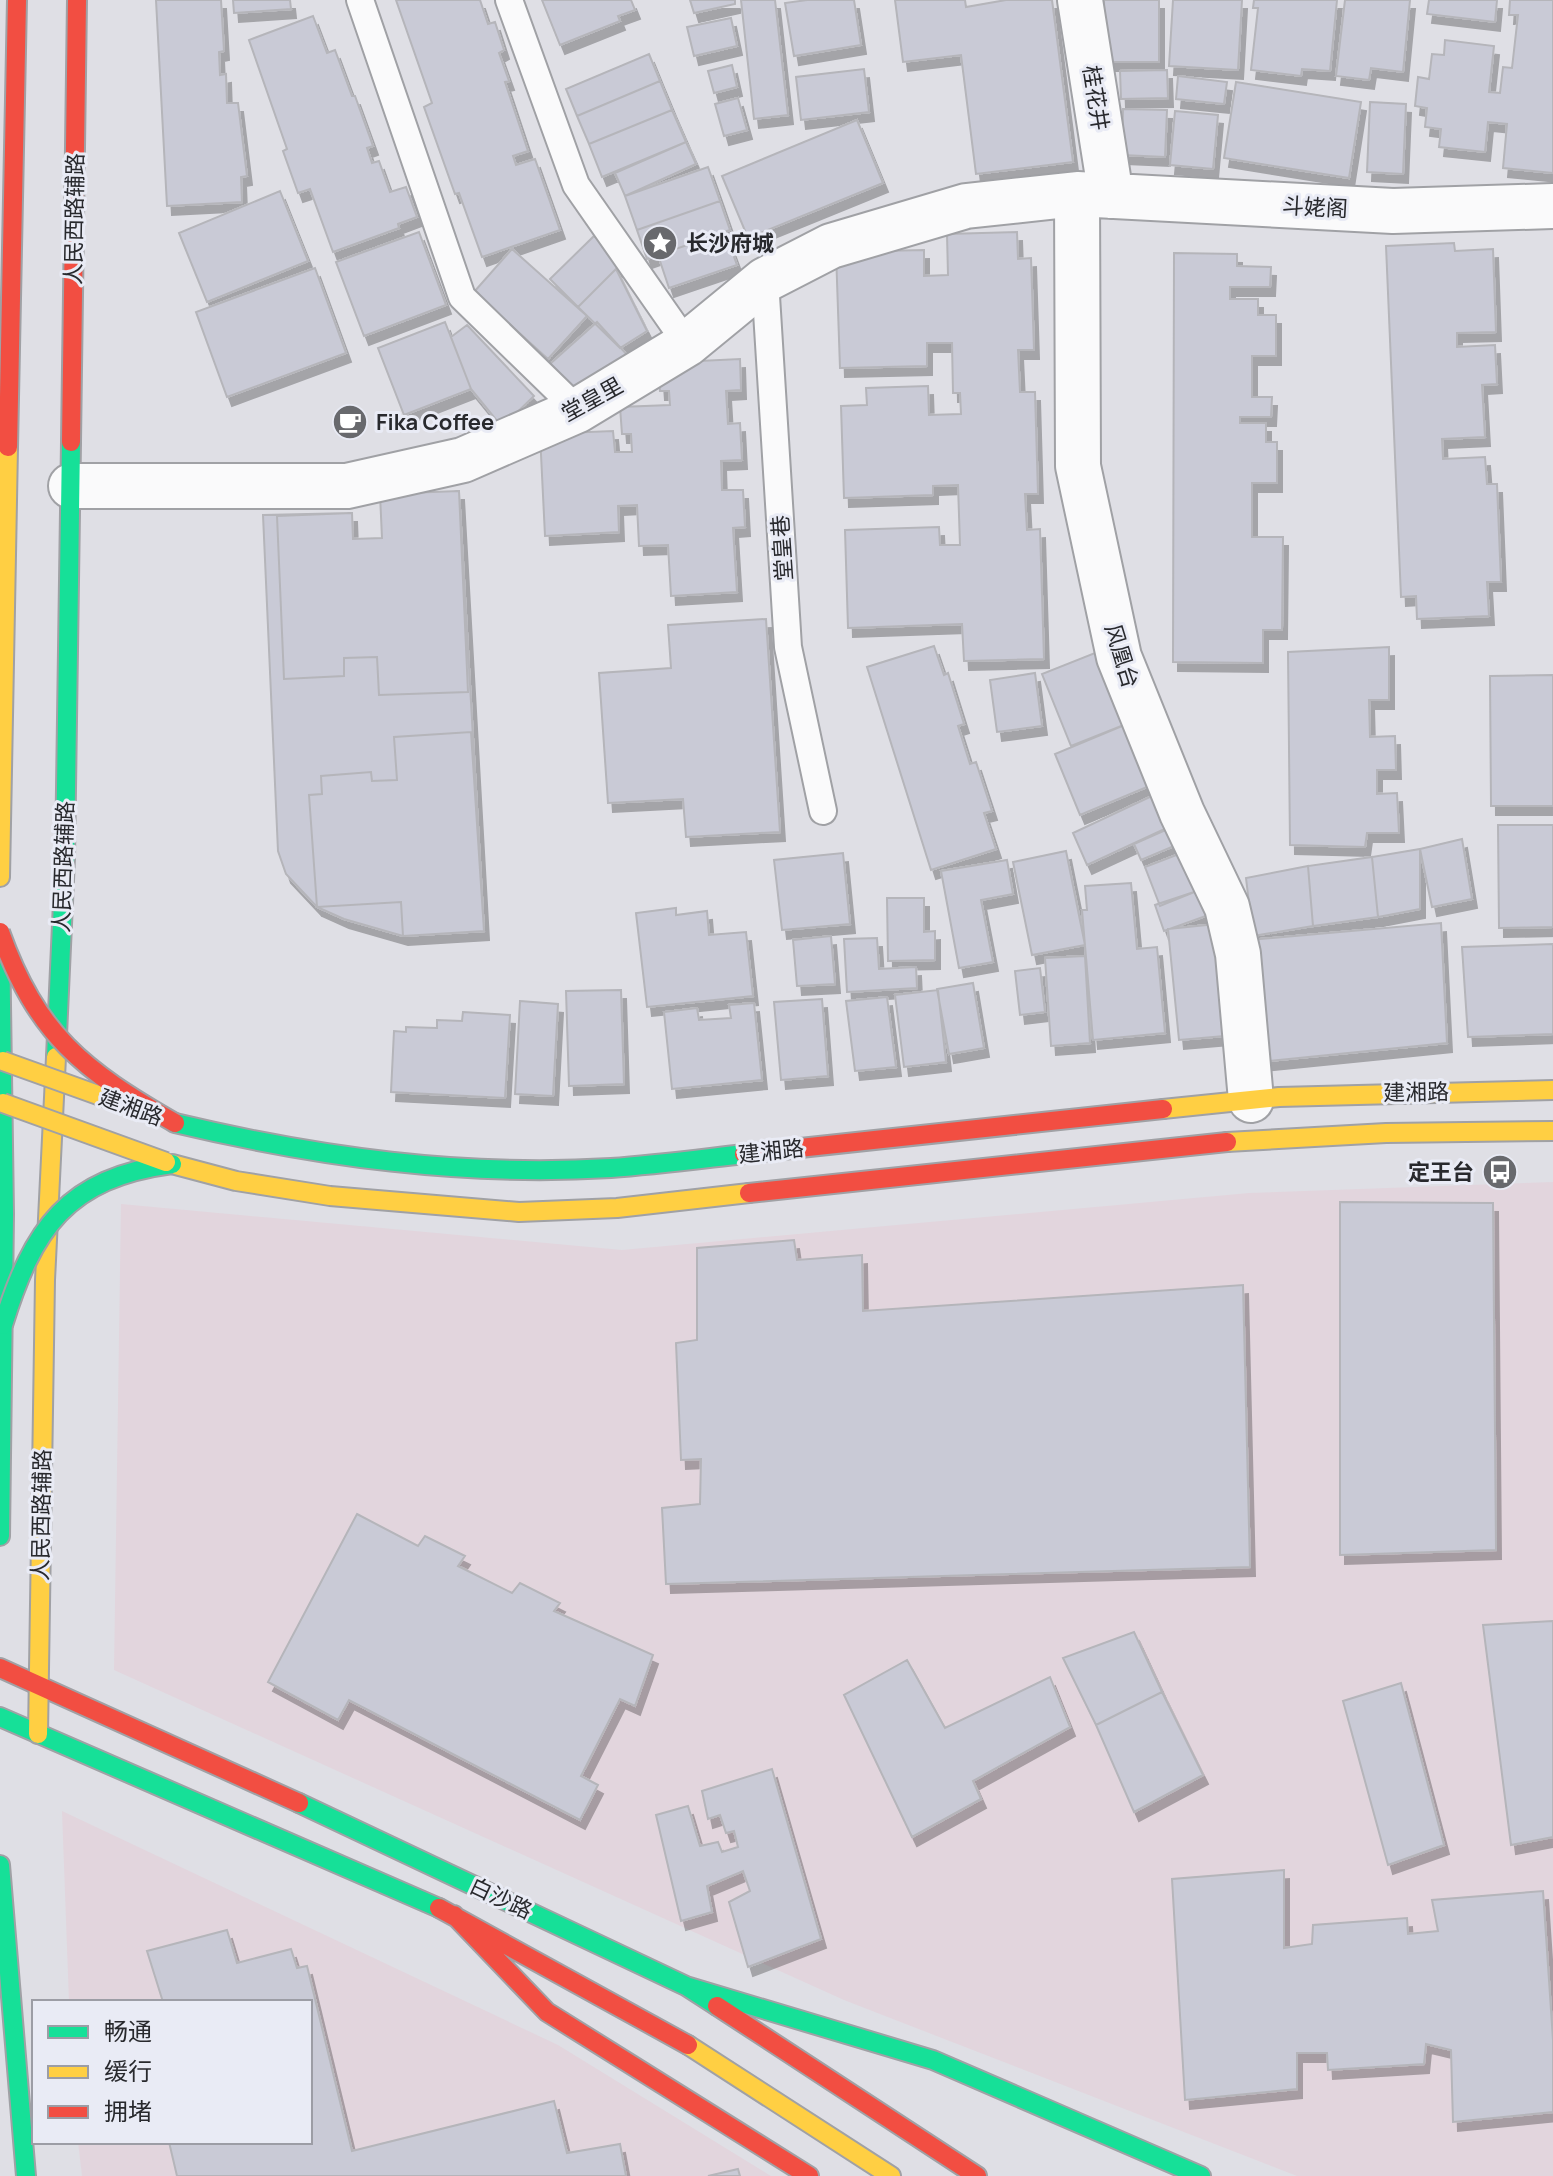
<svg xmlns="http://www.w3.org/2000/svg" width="1553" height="2176" viewBox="0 0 1553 2176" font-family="Manrope,'Noto Sans SC',sans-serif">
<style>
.commercial{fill:#e2d5dd}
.building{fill:#c9cad6;stroke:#b5b5ba;stroke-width:2;filter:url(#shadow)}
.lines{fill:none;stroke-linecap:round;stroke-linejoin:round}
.lane-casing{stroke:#a0a1a5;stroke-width:30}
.street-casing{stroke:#a0a1a5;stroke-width:48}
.fast-casing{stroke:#a0a1a5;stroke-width:22}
.slow-casing{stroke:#a0a1a5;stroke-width:22}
.jam-casing{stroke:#a0a1a5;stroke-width:22}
.lane{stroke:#fafafb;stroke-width:26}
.street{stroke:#fafafb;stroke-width:44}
.fast{stroke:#16e098;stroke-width:18}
.slow{stroke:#ffcf43;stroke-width:18}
.jam{stroke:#f24e42;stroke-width:18}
.fast-bridge-casing{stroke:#a0a1a5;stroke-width:22;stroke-linecap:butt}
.slow-bridge-casing{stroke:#a0a1a5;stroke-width:22;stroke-linecap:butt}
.jam-bridge-casing{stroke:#a0a1a5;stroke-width:22;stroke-linecap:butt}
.fast-bridge{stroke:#16e098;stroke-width:18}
.slow-bridge{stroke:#ffcf43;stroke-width:18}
.jam-bridge{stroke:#f24e42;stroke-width:18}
.labels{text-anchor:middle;stroke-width:6;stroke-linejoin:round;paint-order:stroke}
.street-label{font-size:22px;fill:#28292d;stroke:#e9ebf5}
.poi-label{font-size:22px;font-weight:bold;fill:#28292d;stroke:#e9ebf5;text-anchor:start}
</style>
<defs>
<filter id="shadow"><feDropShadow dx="5" dy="9" stdDeviation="0" flood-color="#0004"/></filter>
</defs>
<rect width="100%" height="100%" fill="#dfdfe5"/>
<!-- commercial -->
<path class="commercial" d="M 1553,1182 L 1553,2176 L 1297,2176 L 844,2000 L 114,1670 L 121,1204 L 622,1250 L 1249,1193 Z
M 62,1811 L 558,2045 L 771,2176 L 82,2176 L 78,2142 L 310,2142 L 310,2002 L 69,2002 Z"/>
<!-- building -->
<path class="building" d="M 156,0 L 221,0 L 224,51 L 219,52 L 220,75 L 226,74 L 227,103 L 238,103 L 247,176 L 241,177 L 242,202 L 167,206 Z
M 233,0 L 290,0 L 291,9 L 234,13 Z
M 396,0 L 480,0 L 488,24 L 495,22 L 504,50 L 499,53 L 509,81 L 505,82 L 528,151 L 513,156 L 516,165 L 535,159 L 560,230 L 482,257 L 459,193 L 455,194 L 424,107 L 432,103 Z
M 542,0 L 631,0 L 635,10 L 618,16 L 620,21 L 560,45 Z
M 690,0 L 735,0 L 735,4 L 694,13 Z
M 741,0 L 775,0 L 788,115 L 754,119 Z
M 807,0 L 854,0 L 861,45 L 794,56 L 785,3 Z
M 895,0 L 965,0 L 966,7 L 1006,0 L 1052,0 L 1073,162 L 976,174 L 961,55 L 903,62 Z
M 1104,0 L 1159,0 L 1159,62 L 1105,62 Z
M 1173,0 L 1242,0 L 1238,70 L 1169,66 Z
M 1254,0 L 1337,0 L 1330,71 L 1302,69 L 1301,76 L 1251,70 L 1258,8 L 1253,8 Z
M 1345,0 L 1410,0 L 1403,72 L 1371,68 L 1369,80 L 1336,76 Z
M 1429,0 L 1497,0 L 1495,22 L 1427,14 Z
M 1510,0 L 1553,0 L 1553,173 L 1503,168 L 1507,124 L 1488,122 L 1485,152 L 1439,147 L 1441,129 L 1425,127 L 1427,108 L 1415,106 L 1418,77 L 1429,79 L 1432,54 L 1444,55 L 1445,40 L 1494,46 L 1489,92 L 1500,93 L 1503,67 L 1512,68 L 1518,15 L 1509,15 Z
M 313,16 L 327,53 L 335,50 L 352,96 L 355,96 L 373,146 L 367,148 L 372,163 L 379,161 L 390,192 L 406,187 L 417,217 L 398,224 L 399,228 L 333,252 L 310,189 L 298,193 L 283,151 L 287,149 L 249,40 Z
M 731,18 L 737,46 L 694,56 L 687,27 Z
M 649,54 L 660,81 L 577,116 L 566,89 Z
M 732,65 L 737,87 L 714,93 L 708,71 Z
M 864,69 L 869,112 L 801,120 L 796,77 Z
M 1167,70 L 1168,98 L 1121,99 L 1120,71 Z
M 1178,76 L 1227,82 L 1224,104 L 1176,99 Z
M 660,81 L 672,110 L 589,144 L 577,116 Z
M 1236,82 L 1361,102 L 1349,178 L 1224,158 Z
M 738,98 L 747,130 L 724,136 L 715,104 Z
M 1370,102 L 1406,104 L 1403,174 L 1367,172 Z
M 1123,109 L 1167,110 L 1165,157 L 1122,155 Z
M 672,110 L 686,142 L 602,177 L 589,144 Z
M 1175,111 L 1218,115 L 1213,169 L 1170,165 Z
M 857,120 L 883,183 L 748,238 L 722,176 Z
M 686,142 L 696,164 L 625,196 L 615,173 Z
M 708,167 L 720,201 L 637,230 L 625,196 Z
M 280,191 L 308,261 L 207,302 L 179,233 Z
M 720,201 L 730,230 L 647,259 L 637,230 Z
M 419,232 L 446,305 L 364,336 L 336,262 Z
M 725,232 L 737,265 L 669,288 L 658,255 Z
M 1017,232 L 1018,259 L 1031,258 L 1034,350 L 1018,350 L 1020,392 L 1035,392 L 1038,494 L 1025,494 L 1027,530 L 1040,529 L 1044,659 L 964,661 L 962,624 L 848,628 L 845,530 L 939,527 L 940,545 L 960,545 L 958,485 L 933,486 L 933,495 L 844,498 L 841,406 L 867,405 L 866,388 L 928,386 L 929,415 L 961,414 L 960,393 L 953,393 L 952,343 L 927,343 L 927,366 L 840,368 L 836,252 L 924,250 L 924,276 L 948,275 L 947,234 Z
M 594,236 L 622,263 L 578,307 L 550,279 Z
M 1454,243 L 1455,251 L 1493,249 L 1496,332 L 1457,333 L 1457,347 L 1495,345 L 1497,384 L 1482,385 L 1485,437 L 1442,439 L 1443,459 L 1485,457 L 1487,484 L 1497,484 L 1501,582 L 1487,582 L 1489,616 L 1417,619 L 1416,596 L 1401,597 L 1386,246 Z
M 512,249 L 587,316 L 548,359 L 474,292 Z
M 1174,253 L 1237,254 L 1237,266 L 1271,267 L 1270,287 L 1230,287 L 1230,299 L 1258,299 L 1258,315 L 1276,315 L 1276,356 L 1252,356 L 1252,397 L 1272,397 L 1271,417 L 1240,417 L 1240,423 L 1266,423 L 1266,442 L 1277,442 L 1277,483 L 1252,483 L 1252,537 L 1283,537 L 1282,630 L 1263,630 L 1263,663 L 1173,662 Z
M 315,268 L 346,353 L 227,397 L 196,312 Z
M 616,269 L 647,331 L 620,348 L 578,307 Z
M 445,322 L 471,389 L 404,415 L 378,348 Z
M 597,322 L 630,358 L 584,401 L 550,364 Z
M 467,325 L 534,396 L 502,427 L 471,389 L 451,337 Z
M 740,359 L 741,390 L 726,391 L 728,424 L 740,423 L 742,460 L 721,461 L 722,490 L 743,490 L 745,527 L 733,528 L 737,592 L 671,596 L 668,545 L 639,546 L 637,505 L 618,506 L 619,532 L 545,536 L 540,434 L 613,431 L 615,452 L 632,452 L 631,434 L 622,434 L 620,407 L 670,405 L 669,391 L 660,391 L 658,363 Z
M 459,491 L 484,931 L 403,936 L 344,919 L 317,907 L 286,874 L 278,851 L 263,515 L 352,513 L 353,539 L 382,538 L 380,494 Z
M 459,491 L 468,692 L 379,695 L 377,657 L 344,658 L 344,676 L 284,679 L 277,516 L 352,513 L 353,539 L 382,538 L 380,494 Z
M 766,619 L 780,832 L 686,837 L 683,799 L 608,803 L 599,673 L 671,668 L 668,625 Z
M 934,646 L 944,675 L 948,673 L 964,724 L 958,726 L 970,764 L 976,762 L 992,811 L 984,813 L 996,849 L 931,870 L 867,667 Z
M 1389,647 L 1389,700 L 1369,700 L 1370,737 L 1395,736 L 1396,770 L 1377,770 L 1377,794 L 1397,793 L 1399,833 L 1367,833 L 1365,847 L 1290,845 L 1288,652 Z
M 1105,649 L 1134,721 L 1071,746 L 1042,674 Z
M 1035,673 L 1042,726 L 997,732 L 990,680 Z
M 1553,675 L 1553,806 L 1491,806 L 1490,676 Z
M 1134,721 L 1159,782 L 1080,815 L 1055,754 Z
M 471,732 L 484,931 L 403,936 L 401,902 L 317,907 L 309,795 L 322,794 L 321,776 L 371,772 L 372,781 L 397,780 L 394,737 Z
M 1154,795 L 1169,827 L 1087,865 L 1073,833 Z
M 1179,824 L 1186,841 L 1141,860 L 1134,844 Z
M 1498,825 L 1553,825 L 1553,927 L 1499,928 Z
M 1462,839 L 1472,899 L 1432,907 L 1420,849 Z
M 1192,849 L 1207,887 L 1160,906 L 1145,867 Z
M 1420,849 L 1420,909 L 1378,917 L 1372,857 Z
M 1066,851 L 1085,945 L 1032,955 L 1013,862 Z
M 843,853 L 850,924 L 782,930 L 774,860 Z
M 1372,857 L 1378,917 L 1313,926 L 1308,866 Z
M 1007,860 L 1013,894 L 981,900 L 993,962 L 959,968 L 941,871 Z
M 1308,866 L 1313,926 L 1253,936 L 1246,878 Z
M 1131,883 L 1137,949 L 1157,947 L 1165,1033 L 1093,1040 L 1082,910 L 1087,910 L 1085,886 Z
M 1209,887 L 1217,912 L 1164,931 L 1155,905 Z
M 887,898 L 924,898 L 924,932 L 935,931 L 935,960 L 888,961 Z
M 676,908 L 676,915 L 707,911 L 709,935 L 746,932 L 753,996 L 647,1007 L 636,913 Z
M 1226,923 L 1236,1035 L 1179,1040 L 1168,929 Z
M 1441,923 L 1447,1043 L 1259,1062 L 1249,940 Z
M 831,936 L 835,984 L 797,986 L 793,940 Z
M 877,938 L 879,969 L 916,967 L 917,988 L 847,992 L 844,939 Z
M 1553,944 L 1553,1034 L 1468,1037 L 1462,947 Z
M 1085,956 L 1090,1043 L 1051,1046 L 1045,958 Z
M 1040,968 L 1045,1012 L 1020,1015 L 1015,971 Z
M 973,983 L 984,1048 L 949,1054 L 937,989 Z
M 621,990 L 624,1084 L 569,1086 L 566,991 Z
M 938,990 L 946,1062 L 904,1067 L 895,995 Z
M 887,997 L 896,1067 L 855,1071 L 846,1001 Z
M 822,999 L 828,1076 L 781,1080 L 774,1002 Z
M 520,1001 L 558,1004 L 553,1096 L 515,1094 Z
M 754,1003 L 762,1080 L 672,1089 L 664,1012 L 697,1008 L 699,1020 L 731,1018 L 729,1005 Z
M 463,1012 L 510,1015 L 505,1098 L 391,1092 L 394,1031 L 406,1032 L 406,1027 L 437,1028 L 437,1020 L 462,1021 Z
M 1340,1202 L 1493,1203 L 1496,1550 L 1340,1555 Z
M 794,1240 L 797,1260 L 862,1255 L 863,1311 L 1243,1285 L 1250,1567 L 666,1584 L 662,1508 L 700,1504 L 701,1459 L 681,1460 L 676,1343 L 697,1340 L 697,1248 Z
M 357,1514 L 418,1546 L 425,1536 L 465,1556 L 458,1566 L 512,1593 L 520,1583 L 560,1603 L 554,1611 L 653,1655 L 635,1706 L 620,1699 L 581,1776 L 598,1785 L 580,1820 L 349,1700 L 338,1720 L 268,1682 Z
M 1553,1621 L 1553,1837 L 1511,1845 L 1483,1625 Z
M 1134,1632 L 1162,1692 L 1096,1725 L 1063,1658 Z
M 907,1660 L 945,1728 L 1050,1677 L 1070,1727 L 973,1781 L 981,1799 L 912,1837 L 844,1695 Z
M 1401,1683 L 1444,1845 L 1388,1865 L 1343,1701 Z
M 1162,1692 L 1203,1775 L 1134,1812 L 1096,1725 Z
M 772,1769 L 821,1939 L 748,1967 L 729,1902 L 750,1891 L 743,1871 L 707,1886 L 712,1912 L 681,1921 L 656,1815 L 688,1806 L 700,1846 L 718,1842 L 722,1852 L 738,1847 L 734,1831 L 726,1833 L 720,1815 L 708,1819 L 702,1791 Z
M 1284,1870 L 1284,1948 L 1312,1944 L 1313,1925 L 1407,1918 L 1408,1934 L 1438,1931 L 1432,1900 L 1543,1891 L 1553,2040 L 1553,2112 L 1453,2122 L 1451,2050 L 1426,2044 L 1424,2064 L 1328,2070 L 1327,2053 L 1297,2053 L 1297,2089 L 1185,2100 L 1172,1879 Z
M 227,1930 L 237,1963 L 291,1949 L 297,1968 L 307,1966 L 352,2151 L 554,2101 L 567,2153 L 620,2144 L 626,2176 L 177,2176 L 169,2142 L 310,2142 L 310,2002 L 163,2002 L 147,1951 Z
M 738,2169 L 740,2176 L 708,2176 Z"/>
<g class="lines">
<!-- lane casing -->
<g class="lane-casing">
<path id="lane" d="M 360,0 L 462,297 L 578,410
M 509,0 L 576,185 L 687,344
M 765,280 L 788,647 L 823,811"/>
</g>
<!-- street casing -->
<g class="street-casing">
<path id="street" d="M 1080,0 L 1111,196
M 1077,194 L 1078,466 L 1119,657 L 1182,813 L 1227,907 L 1238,954 L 1251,1100
M 71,486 L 347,486 L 463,460 L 578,410 L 687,344 L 765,280 L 831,246 L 966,206 L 1077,194 L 1393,211 L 1553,206"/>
</g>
<!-- fast casing -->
<g class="fast-casing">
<path id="fast" d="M 0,935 L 4,1214 L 0,1536
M 56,1057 L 65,858 L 71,442
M 175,1123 C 318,1157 463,1177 611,1168 C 655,1165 700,1159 744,1154
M 0,1717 L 439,1908
M 299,1803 L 686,1986 L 717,2006
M 0,1865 L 26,2176
M 686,1986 L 933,2060 L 1201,2176"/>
</g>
<!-- slow casing -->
<g class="slow-casing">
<path id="slow" d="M 0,877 L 8,447
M 1163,1109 L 1279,1097 L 1553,1090
M 1227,1142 L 1386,1133 L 1553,1131
M 172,1164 L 236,1181 L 330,1196 L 519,1212 L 617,1208 L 749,1193
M 38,1734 L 45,1280 L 56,1057
M 688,2045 L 891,2176"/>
</g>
<!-- jam casing -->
<g class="jam-casing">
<path id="jam" d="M 71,442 L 77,0
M 8,447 L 17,0
M 744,1154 L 1163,1109
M 749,1193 L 1227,1142
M 0,1668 L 299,1803
M 439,1908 L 688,2045
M 454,1915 L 547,2012 L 809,2176
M 717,2006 L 977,2176"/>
</g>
<!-- lane -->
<use href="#lane" class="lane"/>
<!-- street -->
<use href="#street" class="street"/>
<!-- fast -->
<use href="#fast" class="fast"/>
<!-- slow -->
<use href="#slow" class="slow"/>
<!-- jam -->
<use href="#jam" class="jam"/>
<!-- fast-bridge casing -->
<g class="fast-bridge-casing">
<path id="fast-bridge" d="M 3,1325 C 33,1228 67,1178 172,1164"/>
</g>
<!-- slow-bridge casing -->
<g class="slow-bridge-casing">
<path id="slow-bridge" d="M 3,1061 L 109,1099
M 3,1103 L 166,1162"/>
</g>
<!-- jam-bridge casing -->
<g class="jam-bridge-casing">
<path id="jam-bridge" d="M 0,932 C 37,1035 83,1070 175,1123"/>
</g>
<!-- fast-bridge -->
<use href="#fast-bridge" class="fast-bridge"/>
<!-- slow-bridge -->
<use href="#slow-bridge" class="slow-bridge"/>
<!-- jam-bridge -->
<use href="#jam-bridge" class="jam-bridge"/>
</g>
<!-- icons -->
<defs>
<g id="sight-disc" transform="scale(1.8)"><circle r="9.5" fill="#68696d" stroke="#e9ebf5"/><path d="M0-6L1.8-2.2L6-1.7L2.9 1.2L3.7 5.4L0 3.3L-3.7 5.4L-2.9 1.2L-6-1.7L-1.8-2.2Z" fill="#fff"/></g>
<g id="cafe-disc" transform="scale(1.8)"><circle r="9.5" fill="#68696d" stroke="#e9ebf5"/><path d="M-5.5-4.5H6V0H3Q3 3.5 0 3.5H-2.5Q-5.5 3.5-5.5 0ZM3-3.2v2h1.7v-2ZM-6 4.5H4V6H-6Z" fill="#fff"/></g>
<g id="bus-disc" transform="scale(1.8)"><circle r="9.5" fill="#68696d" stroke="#e9ebf5"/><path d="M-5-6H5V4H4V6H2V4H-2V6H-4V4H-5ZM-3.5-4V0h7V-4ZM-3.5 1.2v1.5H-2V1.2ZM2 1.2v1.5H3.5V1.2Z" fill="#fff"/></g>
</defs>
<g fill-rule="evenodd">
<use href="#sight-disc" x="660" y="243"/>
<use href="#cafe-disc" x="350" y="422"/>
<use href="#bus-disc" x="1500" y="1172"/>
</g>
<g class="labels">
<!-- street labels -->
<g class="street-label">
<text transform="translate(1096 98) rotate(81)" y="8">桂花井</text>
<text transform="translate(1315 207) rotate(3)" y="8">斗姥阁</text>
<text transform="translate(74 219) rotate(-89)" y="8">人民西路辅路</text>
<text transform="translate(592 399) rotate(-29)" y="8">堂皇里</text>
<text transform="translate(782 548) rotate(-94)" y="8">堂皇巷</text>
<text transform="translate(1122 656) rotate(73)" y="8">风凰台</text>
<text transform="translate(63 867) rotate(-88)" y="8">人民西路辅路</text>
<text transform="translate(1416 1092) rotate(-1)" y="8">建湘路</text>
<text transform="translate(131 1107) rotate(20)" y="8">建湘路</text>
<text transform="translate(771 1151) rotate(-6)" y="8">建湘路</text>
<text transform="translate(41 1515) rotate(-89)" y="8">人民西路辅路</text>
<text transform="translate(501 1898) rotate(25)" y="8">白沙路</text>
</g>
<!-- poi labels -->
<g class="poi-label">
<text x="686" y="251">长沙府城</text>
<text x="376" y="430">Fika Coffee</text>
<text x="1474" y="1180" text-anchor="end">定王台</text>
</g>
</g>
<!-- legend -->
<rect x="32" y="2000" width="280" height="144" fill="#e9ebf5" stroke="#9c9da5" stroke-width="2"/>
<rect x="48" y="2026" width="40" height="12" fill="#16e098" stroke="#9c9da5" stroke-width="2"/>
<text x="104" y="2040" font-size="24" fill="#28292d">畅通</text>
<rect x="48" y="2066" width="40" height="12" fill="#ffcf43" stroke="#9c9da5" stroke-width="2"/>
<text x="104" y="2080" font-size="24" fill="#28292d">缓行</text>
<rect x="48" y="2106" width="40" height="12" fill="#f24e42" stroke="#9c9da5" stroke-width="2"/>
<text x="104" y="2120" font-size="24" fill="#28292d">拥堵</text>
</svg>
